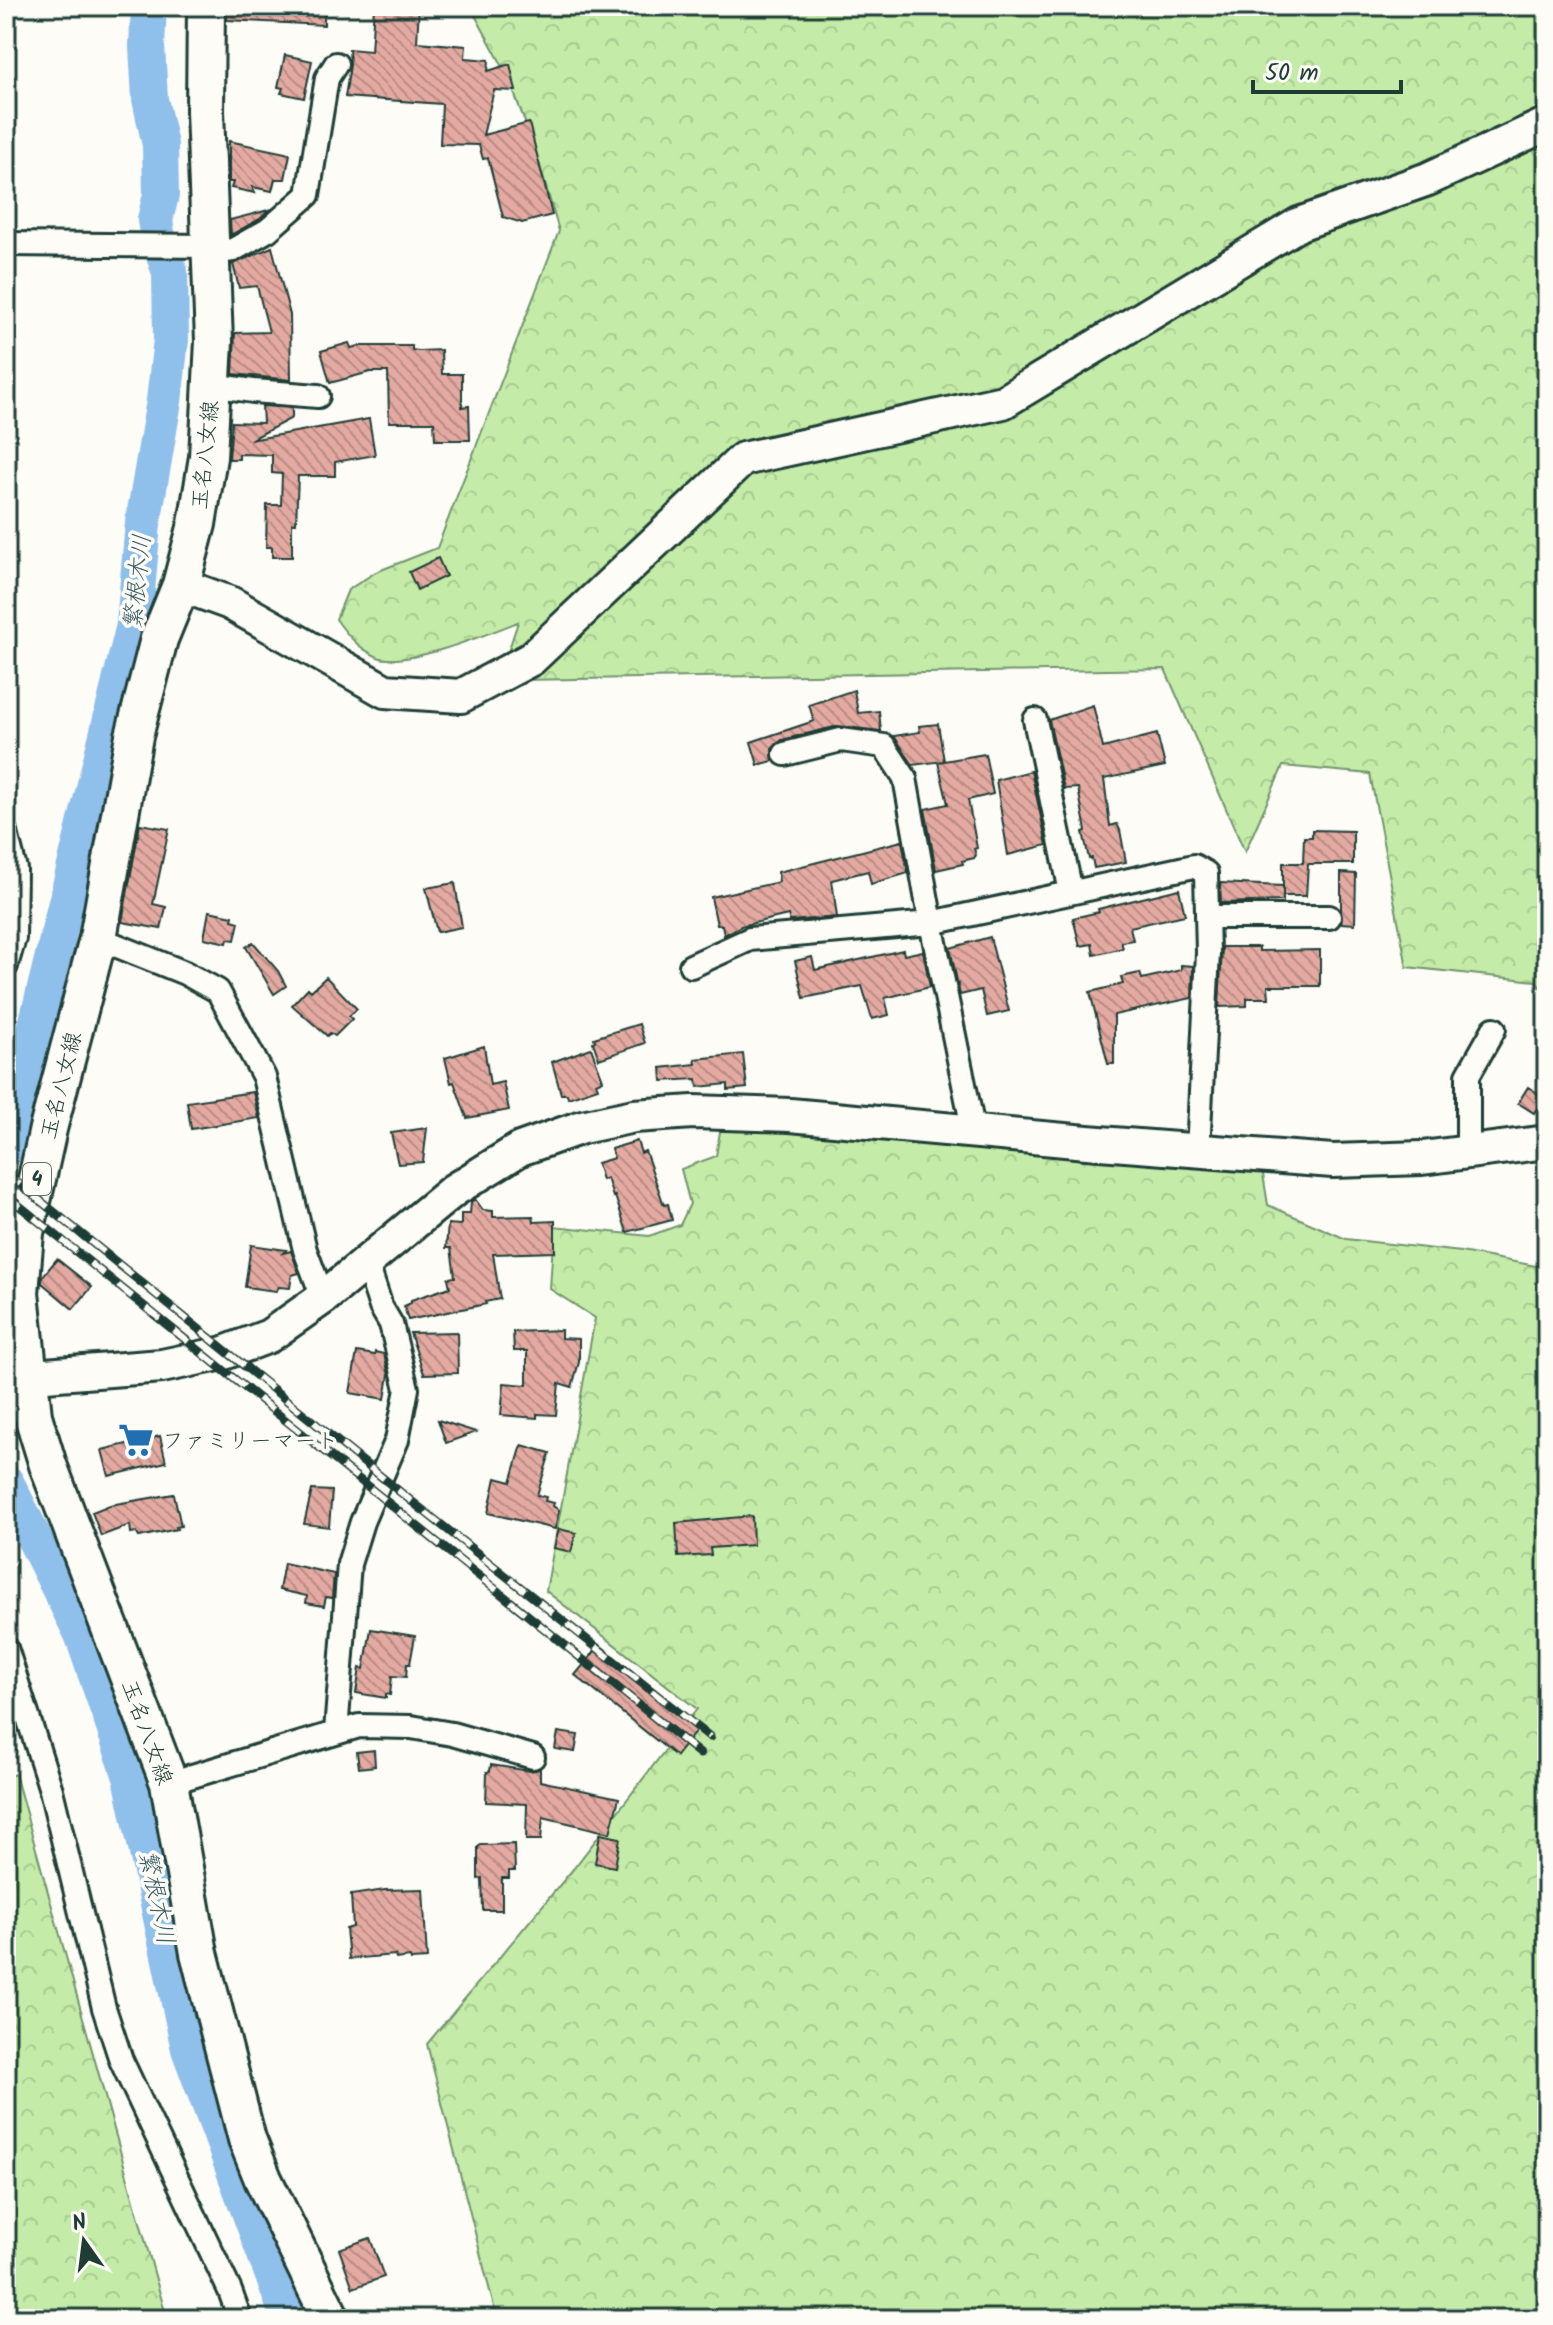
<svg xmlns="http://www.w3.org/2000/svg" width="1553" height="2325" viewBox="0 0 1553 2325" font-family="Kalam,'Klee One',sans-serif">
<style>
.forest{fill:url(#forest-crowns);stroke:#72946e;stroke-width:2}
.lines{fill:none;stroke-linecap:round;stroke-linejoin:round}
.river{stroke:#8fbfeb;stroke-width:36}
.building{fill:url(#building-back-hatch);stroke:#1f3d34;stroke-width:2}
.street-casing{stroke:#1f3d34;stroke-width:28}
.secondary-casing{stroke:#1f3d34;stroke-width:38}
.primary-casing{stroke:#1f3d34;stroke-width:42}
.street{stroke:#fdfcf7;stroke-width:22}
.secondary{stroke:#fdfcf7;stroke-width:32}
.primary{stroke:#fdfcf7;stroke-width:36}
.rail-casing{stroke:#1f3d34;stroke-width:9}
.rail{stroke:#fdfcf7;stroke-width:6;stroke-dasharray:18;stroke-linecap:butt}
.labels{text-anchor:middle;stroke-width:7;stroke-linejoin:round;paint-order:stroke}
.shield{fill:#fdfcf7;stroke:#62766e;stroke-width:2}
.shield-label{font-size:20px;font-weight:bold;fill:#1f3d34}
.street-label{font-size:22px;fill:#1f3d34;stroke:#fdfcf7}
.poi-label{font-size:22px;fill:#1f3d34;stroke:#fdfcf7;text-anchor:start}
.water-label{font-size:24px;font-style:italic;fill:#3b5e62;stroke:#fdfcf7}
</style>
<defs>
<pattern id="forest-crowns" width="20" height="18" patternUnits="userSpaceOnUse" patternTransform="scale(2)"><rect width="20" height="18" fill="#c4eca8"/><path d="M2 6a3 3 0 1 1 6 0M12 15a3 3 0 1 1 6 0" fill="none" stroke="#a8cb91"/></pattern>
<pattern id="building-back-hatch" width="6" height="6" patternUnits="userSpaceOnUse" patternTransform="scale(2)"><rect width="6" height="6" fill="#e4aaa2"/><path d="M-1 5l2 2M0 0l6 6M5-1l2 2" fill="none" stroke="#b88c85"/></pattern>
</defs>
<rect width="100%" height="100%" fill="#fdfcf7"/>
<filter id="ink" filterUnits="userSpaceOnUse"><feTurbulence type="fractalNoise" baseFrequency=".0125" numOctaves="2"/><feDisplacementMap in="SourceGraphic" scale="16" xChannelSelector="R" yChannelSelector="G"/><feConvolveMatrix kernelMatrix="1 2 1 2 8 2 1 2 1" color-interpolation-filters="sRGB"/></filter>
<g filter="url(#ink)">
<!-- forest -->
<path class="forest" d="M 470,6 L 1547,6 L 1547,997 L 1536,981 L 1407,967 L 1370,774 L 1283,766 L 1245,852 L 1165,669 L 519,680 L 509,649 L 518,622 C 490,633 405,668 378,657 C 358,648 348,636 336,619 L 348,590 L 376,572 L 437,548 L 559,231 L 535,149 L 507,74 Z
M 723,1113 L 1260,1156 L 1268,1205 L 1346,1239 L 1461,1252 L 1547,1268 L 1547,2319 L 497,2319 L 427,2044 L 574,1868 L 697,1709 L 546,1591 L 595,1318 L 550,1289 L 554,1226 L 649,1236 L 680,1225 L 690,1204 L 681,1169 L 716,1156 Z
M 15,1774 L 167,2319 L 6,2319 L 6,1777 Z"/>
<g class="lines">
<!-- river -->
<path class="river" d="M 6,1148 L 134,625 L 143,523 L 164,401 L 171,339 L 170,272 L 158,239 L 155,220 L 161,195 L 160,145 L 150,99 L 147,46 L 149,6
M 6,1482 L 82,1634 L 131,1777 L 189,2049 L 289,2319"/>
</g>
<!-- building -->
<path class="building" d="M 227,6 L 324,6 L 324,25 L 227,20 Z
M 374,6 L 419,6 L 417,42 L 466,46 L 465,58 L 489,60 L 488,71 L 510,64 L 516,91 L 494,90 L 483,135 L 529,123 L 552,215 L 522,223 L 503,217 L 488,158 L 483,159 L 479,145 L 440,144 L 442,104 L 345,97 L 350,65 L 349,49 L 371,51 Z
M 285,55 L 312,61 L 304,98 L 281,93 L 283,88 L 278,87 Z
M 229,141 L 290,154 L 285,179 L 275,179 L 272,191 L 252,187 L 255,193 L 231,188 L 233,182 L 229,182 Z
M 269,210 L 260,219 L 231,235 L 230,220 Z
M 272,247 L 290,315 L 291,380 L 233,374 L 235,333 L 269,332 L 257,286 L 239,288 L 233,264 Z
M 349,343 L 351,348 L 359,346 L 412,346 L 412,350 L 419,351 L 441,350 L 442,374 L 462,374 L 462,407 L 469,406 L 470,440 L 435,440 L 434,422 L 389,422 L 388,372 L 370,372 L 330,383 L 321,351 Z
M 262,406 L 292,408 L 292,418 L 250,440 L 369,419 L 375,455 L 335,462 L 335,476 L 298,476 L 296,523 L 292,523 L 292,557 L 272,557 L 272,547 L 266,547 L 267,505 L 281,505 L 282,474 L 272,473 L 272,455 L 239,454 L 239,459 L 229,459 L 232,422 L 263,423 Z
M 438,558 L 446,576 L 417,590 L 409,572 Z
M 854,690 L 858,713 L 879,711 L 881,731 L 838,726 L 782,740 L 772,749 L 773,761 L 758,765 L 751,742 L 814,721 L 809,705 Z
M 1093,705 L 1103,748 L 1157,734 L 1165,766 L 1104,779 L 1110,826 L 1117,824 L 1120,830 L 1126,862 L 1094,868 L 1092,858 L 1089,859 L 1083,832 L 1086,831 L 1078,788 L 1064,789 L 1049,720 Z
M 938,724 L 944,761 L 913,765 L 894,736 L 920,732 L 919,726 Z
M 985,754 L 993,794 L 968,800 L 977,848 L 974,849 L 976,855 L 974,858 L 962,861 L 963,864 L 936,870 L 925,809 L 948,804 L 938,762 Z
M 1031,771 L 1047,845 L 1008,855 L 996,780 Z
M 140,824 L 169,829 L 153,904 L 166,907 L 161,929 L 122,922 Z
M 1312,830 L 1353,831 L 1353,864 L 1308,864 L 1306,896 L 1283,896 L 1283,863 L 1303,863 L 1304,837 L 1312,837 Z
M 902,841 L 908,873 L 871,884 L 868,871 L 832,880 L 837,917 L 790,921 L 788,915 L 741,926 L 724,935 L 722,925 L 717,925 L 711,897 L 779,882 L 778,872 Z
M 1341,873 L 1356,874 L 1355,924 L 1341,923 Z
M 455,883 L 462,927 L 437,932 L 426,888 Z
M 1220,883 L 1283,886 L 1283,901 L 1221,903 Z
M 1179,889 L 1185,915 L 1130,927 L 1133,940 L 1121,942 L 1123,948 L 1094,955 L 1092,944 L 1080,946 L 1073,918 L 1099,912 L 1098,909 Z
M 209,911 L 233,916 L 232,920 L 239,922 L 235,940 L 228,939 L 227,943 L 204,938 Z
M 990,937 L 1009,1011 L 987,1016 L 981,990 L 960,995 L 950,948 Z
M 253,942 L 278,971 L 286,986 L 274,994 L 246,947 Z
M 1222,947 L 1259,947 L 1259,951 L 1320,950 L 1320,986 L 1268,986 L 1269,998 L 1247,998 L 1247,1006 L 1219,1007 Z
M 903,950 L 904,955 L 923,951 L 930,987 L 885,998 L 889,1015 L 872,1019 L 862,986 L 804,998 L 795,961 L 812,957 L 815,970 Z
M 1181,965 L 1193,966 L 1192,998 L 1114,1015 L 1114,1064 L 1108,1064 L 1090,992 L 1123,984 L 1121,977 L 1140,973 L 1142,979 L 1181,970 Z
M 326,977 L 357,1009 L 349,1016 L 352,1019 L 335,1036 L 330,1033 L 327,1036 L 292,1005 L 308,988 L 311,991 Z
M 639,1024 L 645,1043 L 599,1059 L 593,1042 L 595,1041 L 594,1038 Z
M 484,1046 L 490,1085 L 503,1082 L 509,1110 L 467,1118 L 454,1082 L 451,1083 L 445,1058 Z
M 591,1048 L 603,1080 L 596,1083 L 598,1088 L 568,1098 L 567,1094 L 561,1094 L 552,1062 Z
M 743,1054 L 747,1088 L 728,1090 L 728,1084 L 698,1087 L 697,1079 L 662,1081 L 661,1068 L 696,1064 L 695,1059 Z
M 1528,1087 L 1544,1097 L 1534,1113 L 1518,1103 Z
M 253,1092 L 259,1118 L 191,1129 L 187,1102 Z
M 427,1128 L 423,1162 L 398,1164 L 391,1133 Z
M 637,1141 L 641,1153 L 645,1151 L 664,1205 L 668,1204 L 672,1220 L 627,1232 L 615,1196 L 613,1197 L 607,1178 L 602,1180 L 597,1163 L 614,1158 L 611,1149 Z
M 475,1199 L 483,1210 L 493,1211 L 493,1217 L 533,1216 L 534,1222 L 555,1221 L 555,1252 L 493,1254 L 500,1299 L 485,1302 L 486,1304 L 408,1320 L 404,1306 L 411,1303 L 411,1300 L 450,1287 L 448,1278 L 455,1277 L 451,1248 L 446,1248 L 448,1224 L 461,1225 L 461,1214 L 470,1214 L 471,1202 Z
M 251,1245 L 286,1250 L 283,1253 L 291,1251 L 299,1273 L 292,1275 L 290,1288 L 279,1287 L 276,1291 L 245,1287 Z
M 57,1259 L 92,1287 L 73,1309 L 42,1283 L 42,1277 Z
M 561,1330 L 561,1338 L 579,1339 L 579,1362 L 572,1387 L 559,1383 L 556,1415 L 537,1414 L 537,1418 L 501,1415 L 504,1383 L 527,1385 L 527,1351 L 514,1351 L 513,1332 Z
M 457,1332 L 458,1373 L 424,1374 L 410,1333 Z
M 357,1352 L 375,1355 L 375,1352 L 384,1354 L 389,1375 L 385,1399 L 350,1393 Z
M 438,1420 L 476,1432 L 446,1443 Z
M 160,1436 L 166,1462 L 109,1476 L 102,1450 Z
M 522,1445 L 550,1453 L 537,1495 L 546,1497 L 545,1501 L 554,1503 L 553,1506 L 559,1510 L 555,1529 L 488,1513 L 496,1478 L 511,1482 Z
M 312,1490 L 332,1491 L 329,1527 L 304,1524 Z
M 174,1494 L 181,1526 L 176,1527 L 177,1529 L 139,1537 L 136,1532 L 131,1533 L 130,1525 L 101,1536 L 92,1512 L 110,1505 Z
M 752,1516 L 753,1545 L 710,1548 L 711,1555 L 678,1557 L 676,1523 Z
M 559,1529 L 576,1533 L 571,1552 L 554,1548 Z
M 284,1563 L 334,1574 L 332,1598 L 326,1597 L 324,1606 L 306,1603 L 307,1596 L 279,1590 Z
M 371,1629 L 415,1636 L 410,1664 L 407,1664 L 406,1677 L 392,1676 L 390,1695 L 386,1694 L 386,1698 L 356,1693 L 360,1668 L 364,1669 Z
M 600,1645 L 700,1726 L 676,1756 L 575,1675 Z
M 558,1732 L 578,1735 L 575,1752 L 555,1749 Z
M 374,1750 L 375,1766 L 359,1768 L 357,1752 Z
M 491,1765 L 530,1771 L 540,1769 L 540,1781 L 619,1798 L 610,1833 L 543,1817 L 541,1840 L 526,1840 L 527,1804 L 486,1802 L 487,1772 L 490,1771 Z
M 600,1834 L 620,1838 L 615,1867 L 595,1863 Z
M 514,1844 L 515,1871 L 509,1871 L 509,1878 L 502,1878 L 502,1910 L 483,1910 L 482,1878 L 478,1879 L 478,1847 L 481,1845 Z
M 423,1889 L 427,1959 L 411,1960 L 410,1957 L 396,1959 L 395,1955 L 349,1959 L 346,1929 L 353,1927 L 351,1895 L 385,1890 Z
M 370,2238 L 384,2277 L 353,2288 L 339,2249 Z"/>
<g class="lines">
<!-- street casing -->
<g class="street-casing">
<path id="street" d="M 6,244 L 209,246
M 210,253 L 233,250 L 268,230 L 308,195 L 327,78 L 336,64
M 212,385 L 253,391 L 318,396
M 1035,720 L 1071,892
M 6,833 L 15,869 L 14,938 L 6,966
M 1207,917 L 1329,917
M 98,938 L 185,973 L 218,991 L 264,1077 L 305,1250 L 323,1298
M 691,966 L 750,939 L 931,923 L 905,778 L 884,746 L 841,740 L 785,754
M 974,1133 L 931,923 L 1194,866 L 1206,873 L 1208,953 L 1198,1151
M 1468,1152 L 1468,1075 L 1494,1029
M 6,1648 L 51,1790 L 104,2008 L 121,2060 L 230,2291 L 240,2319
M 336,1732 L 349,1564 L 362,1522 L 397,1440 L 407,1389 L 391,1324 L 381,1307 L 366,1261
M 169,1783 L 359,1726 L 411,1727 L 452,1734 L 533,1757"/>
</g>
<!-- secondary casing -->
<g class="secondary-casing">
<path id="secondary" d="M 181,585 L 230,603 L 385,691 L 461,696 L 531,659 L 743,459 L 1003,402 L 1299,224 L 1428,179 L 1547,124
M 6,1378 L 162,1366 L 224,1353 L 269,1336 L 323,1298 L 454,1190 L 520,1149 L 582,1127 L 634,1116 L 693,1112 L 790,1115 L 1087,1142 L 1333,1161 L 1422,1158 L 1547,1142"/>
</g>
<!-- primary casing -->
<g class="primary-casing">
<path id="primary" d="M 206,6 L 205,111 L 214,341 L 208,457 L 197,524 L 181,585 L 159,639 L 134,736 L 98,938 L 48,1129 L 25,1233 L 20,1293 L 33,1416 L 48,1465 L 169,1783 L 199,1953 L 247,2139 L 263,2179 L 331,2319"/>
</g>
<!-- street -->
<use href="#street" class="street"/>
<!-- secondary -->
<use href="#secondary" class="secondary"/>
<!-- primary -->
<use href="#primary" class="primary"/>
<!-- rail casing -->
<g class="rail-casing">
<path id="rail" d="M 6,1173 L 410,1500 L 710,1737
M 6,1195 L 700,1754"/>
</g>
<!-- rail -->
<use href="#rail" class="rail"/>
</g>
</g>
<!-- icons -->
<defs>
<g id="supermarket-bare" transform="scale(2.76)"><path d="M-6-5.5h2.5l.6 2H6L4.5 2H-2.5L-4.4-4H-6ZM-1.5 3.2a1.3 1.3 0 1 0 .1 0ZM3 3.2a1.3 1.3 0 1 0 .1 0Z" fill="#1f6fb2" stroke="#fdfcf7" stroke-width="2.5" paint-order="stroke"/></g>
</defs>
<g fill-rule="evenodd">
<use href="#supermarket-bare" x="136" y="1440"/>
</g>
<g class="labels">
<!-- shield labels -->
<rect class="shield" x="23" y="1163" width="28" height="32" rx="6"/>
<g class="shield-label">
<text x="37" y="1186">4</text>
</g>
<!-- street labels -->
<g class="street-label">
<text transform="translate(204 455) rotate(-84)" y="8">玉名八女線</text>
<text transform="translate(60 1085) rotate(-76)" y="8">玉名八女線</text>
<text transform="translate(148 1732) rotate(70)" y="8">玉名八女線</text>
</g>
<!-- poi labels -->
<g class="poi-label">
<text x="162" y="1448">ファミリーマート</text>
</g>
<!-- water labels -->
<g class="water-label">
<text transform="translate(137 582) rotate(-84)" y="8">繁根木川</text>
<text transform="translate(157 1897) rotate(78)" y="8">繁根木川</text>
</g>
</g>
<!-- margin -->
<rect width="1553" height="2325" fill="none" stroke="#fdfcf7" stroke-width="32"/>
<rect x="16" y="16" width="1521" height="2293" fill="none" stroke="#1f3d34" stroke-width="3" filter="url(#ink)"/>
<!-- north arrow -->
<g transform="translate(84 2241) rotate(346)" stroke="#fdfcf7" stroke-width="6" paint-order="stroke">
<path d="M0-6L14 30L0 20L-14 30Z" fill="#1f3d34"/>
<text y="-12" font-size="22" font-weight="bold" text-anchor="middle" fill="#1f3d34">N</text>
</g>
<!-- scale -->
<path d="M1253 80v12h148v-12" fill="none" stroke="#1f3d34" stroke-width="4"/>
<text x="1265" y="80" font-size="24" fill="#1f3d34" stroke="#fdfcf7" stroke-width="6" paint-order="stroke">50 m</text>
</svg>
